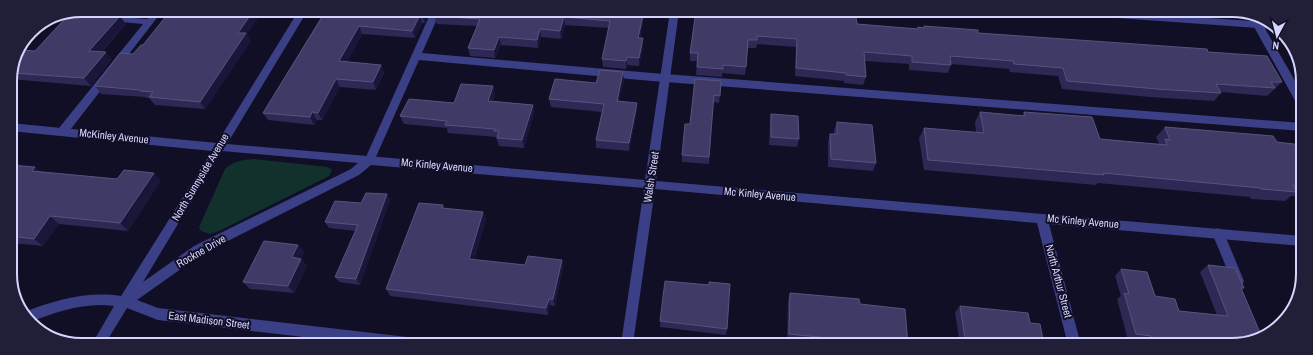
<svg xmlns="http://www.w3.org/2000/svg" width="1313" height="355" viewBox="0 0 1313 355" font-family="'Archivo Narrow',sans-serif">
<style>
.green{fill:#12302c}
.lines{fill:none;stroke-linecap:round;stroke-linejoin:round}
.service{fill:#3b3f85;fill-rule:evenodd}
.minor{fill:#3b3f85;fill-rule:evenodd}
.tertiary{fill:#3b3f85;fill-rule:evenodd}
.wall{fill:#2d2854}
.shaded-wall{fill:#1a163a}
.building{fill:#3f3b66;stroke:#57537e}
.labels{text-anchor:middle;stroke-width:4;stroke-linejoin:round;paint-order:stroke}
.street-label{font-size:11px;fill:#d6d5ff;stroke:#110f26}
.rim{fill:none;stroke:#d6d5ff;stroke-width:2}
</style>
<rect width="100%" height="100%" fill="#110f26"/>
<!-- green -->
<path class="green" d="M 253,159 L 328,167 L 332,170 L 329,176 L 219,231 L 210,234 L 201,231 L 199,227 L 225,169 C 234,161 242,160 253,159 Z"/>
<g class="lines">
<!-- service -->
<path class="service" d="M 154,10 L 163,10 L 67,134 L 59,134 L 58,131 L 59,128 L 143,24 L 109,21 L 104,18 L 106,16 L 147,19 Z
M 432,10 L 441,10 L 422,53 L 652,73 L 1302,123 L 1302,131 L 652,81 L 419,60 L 375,159 L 374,162 L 370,163 L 366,162 L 365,159 Z
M 71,12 L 82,13 L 87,16 C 82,22 61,19 55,15 Z
M 1258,22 L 1263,25 L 1302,93 L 1302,107 L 1298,106 L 1253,25 Z
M 1218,228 L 1222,230 L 1224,233 L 1244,281 L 1242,285 L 1238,286 L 1234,285 L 1232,281 L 1212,233 L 1214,230 Z
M 309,326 L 314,328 L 315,332 L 311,344 L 298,344 L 304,328 Z"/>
<!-- minor -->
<path class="minor" d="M 299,10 L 308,10 L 227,144 L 645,180 L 670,11 L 679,11 L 656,181 L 1302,236 L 1302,246 L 1049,224 L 1081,345 L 1068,345 L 1037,223 L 655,189 L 633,344 L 621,344 L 644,188 L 371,165 L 359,175 L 202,254 L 137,300 L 158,308 L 416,338 L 421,340 L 422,344 L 364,344 L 158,320 L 127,308 L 105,344 L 92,344 L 114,306 C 85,302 57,312 30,322 L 24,312 C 56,300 87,291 121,296 L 212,151 L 10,131 L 10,123 L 217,143 ZM 222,151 L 358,163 L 351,169 L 194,246 L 143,282 Z"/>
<!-- tertiary -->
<path class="tertiary" d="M 1057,11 L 1107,11 L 1267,22 L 1277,28 L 1273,29 L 1061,14 Z"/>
</g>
<!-- wall -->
<path class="wall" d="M 81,10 L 139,10 L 134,16 L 76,11 Z
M 323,10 L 431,10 L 425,23 L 422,23 L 415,38 L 362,34 L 347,62 L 381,65 L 384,73 L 376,90 L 340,87 L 322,120 L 317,120 L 314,125 L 268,120 L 263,113 L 320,19 L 319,17 Z
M 645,11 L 640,38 L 643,46 L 639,66 L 627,65 L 626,69 L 603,67 L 602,59 L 609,28 L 565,25 L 561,39 L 541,37 L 538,48 L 501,45 L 495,58 L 470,56 L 468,48 L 477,26 L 437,24 L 434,16 Z
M 696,11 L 918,29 L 918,27 L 923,28 L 924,26 L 978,33 L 1208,52 L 1282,82 L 1267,96 L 1221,92 L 1221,93 L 1214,101 L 1150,97 L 1062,89 L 1058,76 L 1010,72 L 1009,69 L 951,64 L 948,73 L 909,70 L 909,64 L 865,61 L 866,77 L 863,85 L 844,83 L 844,81 L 795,76 L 796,47 L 757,44 L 756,48 L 748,48 L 745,75 L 722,73 L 722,77 L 696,75 L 697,61 L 690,61 L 690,53 Z
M 126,24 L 102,52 L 112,59 L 91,86 L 10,79 L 10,77 L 22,50 L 35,51 Z
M 247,34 L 251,41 L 205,109 L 155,105 L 149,98 L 146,98 L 145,97 L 101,94 L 95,86 L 133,54 L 143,45 Z
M 624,80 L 619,101 L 637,111 L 629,151 L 596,148 L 596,140 L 602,112 L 551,107 L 549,99 L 596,83 Z
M 721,81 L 719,103 L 713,102 L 709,164 L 682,162 L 682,155 Z
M 493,86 L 495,95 L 493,101 L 533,105 L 534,113 L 524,148 L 499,146 L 496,137 L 448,133 L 447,128 L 404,124 L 400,116 L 454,103 Z
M 980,112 L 1022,116 L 1024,112 L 1100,139 L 1159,144 L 1156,137 L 1165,127 L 1277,142 L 1302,145 L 1302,197 L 1291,196 L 1285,201 L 1251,199 L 1250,197 L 1098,183 L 1096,185 L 924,170 L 919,138 L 924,128 L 976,132 L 975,122 Z
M 771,114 L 799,139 L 797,147 L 769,145 L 770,122 Z
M 837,122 L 876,163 L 873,171 L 828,167 L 828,142 L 830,134 L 834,134 L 834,130 Z
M 11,165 L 40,172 L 117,179 L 161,180 L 128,231 L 59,224 L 43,246 L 11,243 Z
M 387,194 L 390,200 L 360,285 L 339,282 L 335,277 L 356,231 L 329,228 L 325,222 L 361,203 Z
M 443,205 L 444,209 L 483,212 L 486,219 L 474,260 L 525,265 L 562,260 L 563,267 L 555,306 L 550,305 L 548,315 L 390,296 L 386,289 Z
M 298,245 L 304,252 L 301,258 L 301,259 L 307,266 L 294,293 L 250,289 L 243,282 Z
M 1208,265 L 1244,288 L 1242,289 L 1236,345 L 1144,345 L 1143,341 L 1128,340 L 1117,299 L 1121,296 L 1115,276 L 1121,269 L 1155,296 L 1179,311 L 1217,315 L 1200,272 Z
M 790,293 L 860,304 L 908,344 L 825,344 L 787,341 L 788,300 Z
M 960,306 L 1044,345 L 960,345 L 955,312 Z
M 660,321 L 727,329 L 726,335 L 660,327 Z"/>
<!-- shaded-wall -->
<path class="shaded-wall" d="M 131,10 L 139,10 L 134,16 L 130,11 Z
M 254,10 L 264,10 L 247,34 L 251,41 L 205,109 L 200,102 L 238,33 Z
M 424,10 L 431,10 L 425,23 L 422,15 Z
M 644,11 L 645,11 L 638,46 L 638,38 Z
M 420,15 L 422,23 L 415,38 L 412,31 Z
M 120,16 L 126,24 L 96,58 L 89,51 Z
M 564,17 L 565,25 L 561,39 L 560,31 Z
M 359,26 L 362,34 L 343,69 L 339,61 Z
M 540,29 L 541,37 L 538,48 L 537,40 Z
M 499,37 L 501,45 L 495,58 L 494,50 Z
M 643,38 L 643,46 L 639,66 L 639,58 Z
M 106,52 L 112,59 L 91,86 L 84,78 Z
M 627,57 L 627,65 L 626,69 L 626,61 Z
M 381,65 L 384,73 L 376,90 L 373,82 Z
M 623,72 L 624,80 L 618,109 L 617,101 Z
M 336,79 L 340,87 L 322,120 L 318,113 Z
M 493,86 L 495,95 L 490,109 L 488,101 Z
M 637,103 L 637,111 L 629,151 L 629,143 Z
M 533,105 L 534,113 L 524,148 L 522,140 Z
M 312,112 L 317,120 L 314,125 L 310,117 Z
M 35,167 L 44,175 L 32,171 Z
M 154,173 L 161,180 L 128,231 L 120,223 Z
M 387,194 L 390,200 L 360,285 L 356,279 Z
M 483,212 L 486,219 L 472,266 L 469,259 Z
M 50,216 L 59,224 L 43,246 L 34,239 Z
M 298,245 L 304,252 L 298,265 L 292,257 Z
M 301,259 L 307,266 L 294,293 L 288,286 Z
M 562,260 L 563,267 L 555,306 L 553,299 Z
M 549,299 L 550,305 L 548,315 L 546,308 Z"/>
<!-- building -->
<path class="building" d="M 171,10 L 254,10 L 238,33 L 246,33 L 200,102 L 149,97 L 153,92 L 140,91 L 140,90 L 95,86 L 120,53 L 133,54 L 141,45 L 143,45 Z
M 323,10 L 424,10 L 422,15 L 420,15 L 412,31 L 359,26 L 339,61 L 381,65 L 373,82 L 336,79 L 318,113 L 312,112 L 310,117 L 263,113 L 322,17 L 319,17 Z
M 436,10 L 644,11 L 638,38 L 643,38 L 639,58 L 627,57 L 626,61 L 602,59 L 610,21 L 564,17 L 560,31 L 540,29 L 537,40 L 499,37 L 494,50 L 468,48 L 480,19 L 434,16 Z
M 696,11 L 782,11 L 856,17 L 857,24 L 918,29 L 918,27 L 924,28 L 924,26 L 978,30 L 978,33 L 1207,49 L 1208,52 L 1267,56 L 1282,82 L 1271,82 L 1275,88 L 1216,84 L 1221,93 L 1157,89 L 1067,81 L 1063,68 L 1014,64 L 1013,61 L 950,56 L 951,65 L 912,62 L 912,56 L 864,52 L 866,77 L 846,75 L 846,73 L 796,68 L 797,39 L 757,36 L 757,40 L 748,40 L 746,67 L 723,65 L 723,69 L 697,67 L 698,53 L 690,53 Z
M 71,12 L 120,16 L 89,51 L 106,52 L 84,78 L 12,73 L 22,50 L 35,51 Z
M 600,70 L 623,72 L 617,101 L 637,103 L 629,143 L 596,140 L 604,104 L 549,99 L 555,79 L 596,83 Z
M 695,79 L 721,81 L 720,96 L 714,95 L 709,157 L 682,155 L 685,124 L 690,124 Z
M 461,84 L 493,86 L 488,101 L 533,105 L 522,140 L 497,138 L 499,131 L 494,131 L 495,129 L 445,125 L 447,121 L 400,116 L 409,99 L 454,103 Z
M 980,112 L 1025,116 L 1024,112 L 1092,117 L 1100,139 L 1167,145 L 1165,139 L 1170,140 L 1165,127 L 1273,136 L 1277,142 L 1302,145 L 1302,186 L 1293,185 L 1297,192 L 1261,189 L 1261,188 L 1103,173 L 1104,175 L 928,160 L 924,128 L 984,133 Z
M 771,114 L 798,116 L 799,139 L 771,137 Z
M 837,122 L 872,125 L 876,163 L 831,159 L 830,134 L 837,134 Z
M 11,165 L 35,167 L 32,171 L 117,179 L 124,170 L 154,173 L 120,223 L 50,216 L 34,239 L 11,236 L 11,216 L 15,210 L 11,210 Z
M 366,193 L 387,194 L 356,279 L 335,277 L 358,225 L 325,222 L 335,201 L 361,203 Z
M 419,203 L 443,205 L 442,208 L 483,212 L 469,259 L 525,265 L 528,256 L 562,260 L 553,299 L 549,299 L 546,308 L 386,289 Z
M 264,241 L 298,245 L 292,257 L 301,259 L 288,286 L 243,282 Z
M 1208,265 L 1235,268 L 1244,288 L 1241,288 L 1261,335 L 1236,345 L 1222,345 L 1222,343 L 1175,338 L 1176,343 L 1152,341 L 1151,336 L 1136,334 L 1124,293 L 1129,294 L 1121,269 L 1147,272 L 1155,296 L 1175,299 L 1179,311 L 1228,316 Z
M 665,281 L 709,285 L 709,282 L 730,284 L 727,329 L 660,321 Z
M 790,293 L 859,299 L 860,304 L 905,309 L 908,344 L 904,344 L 856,339 L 857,341 L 789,334 Z
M 960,306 L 1028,313 L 1030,323 L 1040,324 L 1044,345 L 966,345 Z"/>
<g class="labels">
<!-- street labels -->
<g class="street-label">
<text transform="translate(114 136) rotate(6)" y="4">McKinley Avenue</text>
<text transform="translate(437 165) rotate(5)" y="4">Mc Kinley Avenue</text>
<text transform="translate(200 177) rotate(-59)" y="4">North Sunnyside Avenue</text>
<text transform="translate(651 177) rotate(-81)" y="4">Walsh Street</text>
<text transform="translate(760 194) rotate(5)" y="4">Mc Kinley Avenue</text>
<text transform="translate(1083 221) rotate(5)" y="4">Mc Kinley Avenue</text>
<text transform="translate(201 251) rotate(-30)" y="4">Rockne Drive</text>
<text transform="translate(1059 281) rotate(75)" y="4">North Arthur Street</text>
<text transform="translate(209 320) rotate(7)" y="4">East Madison Street</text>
</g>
</g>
<!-- crop -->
<path d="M0 0H1313V355H0ZM81 17H1232A64 64 0 0 1 1296 81V274A64 64 0 0 1 1232 338H81A64 64 0 0 1 17 274V81A64 64 0 0 1 81 17Z" fill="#211f37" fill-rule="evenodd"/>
<path class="rim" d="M81 17H1232A64 64 0 0 1 1296 81V274A64 64 0 0 1 1232 338H81A64 64 0 0 1 17 274V81A64 64 0 0 1 81 17Z"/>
<!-- north arrow -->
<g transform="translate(1277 36) rotate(187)" stroke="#110f26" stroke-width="3" paint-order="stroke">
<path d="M0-3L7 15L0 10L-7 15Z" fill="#d6d5ff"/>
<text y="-6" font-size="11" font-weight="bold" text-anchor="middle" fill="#d6d5ff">N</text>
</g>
</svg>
